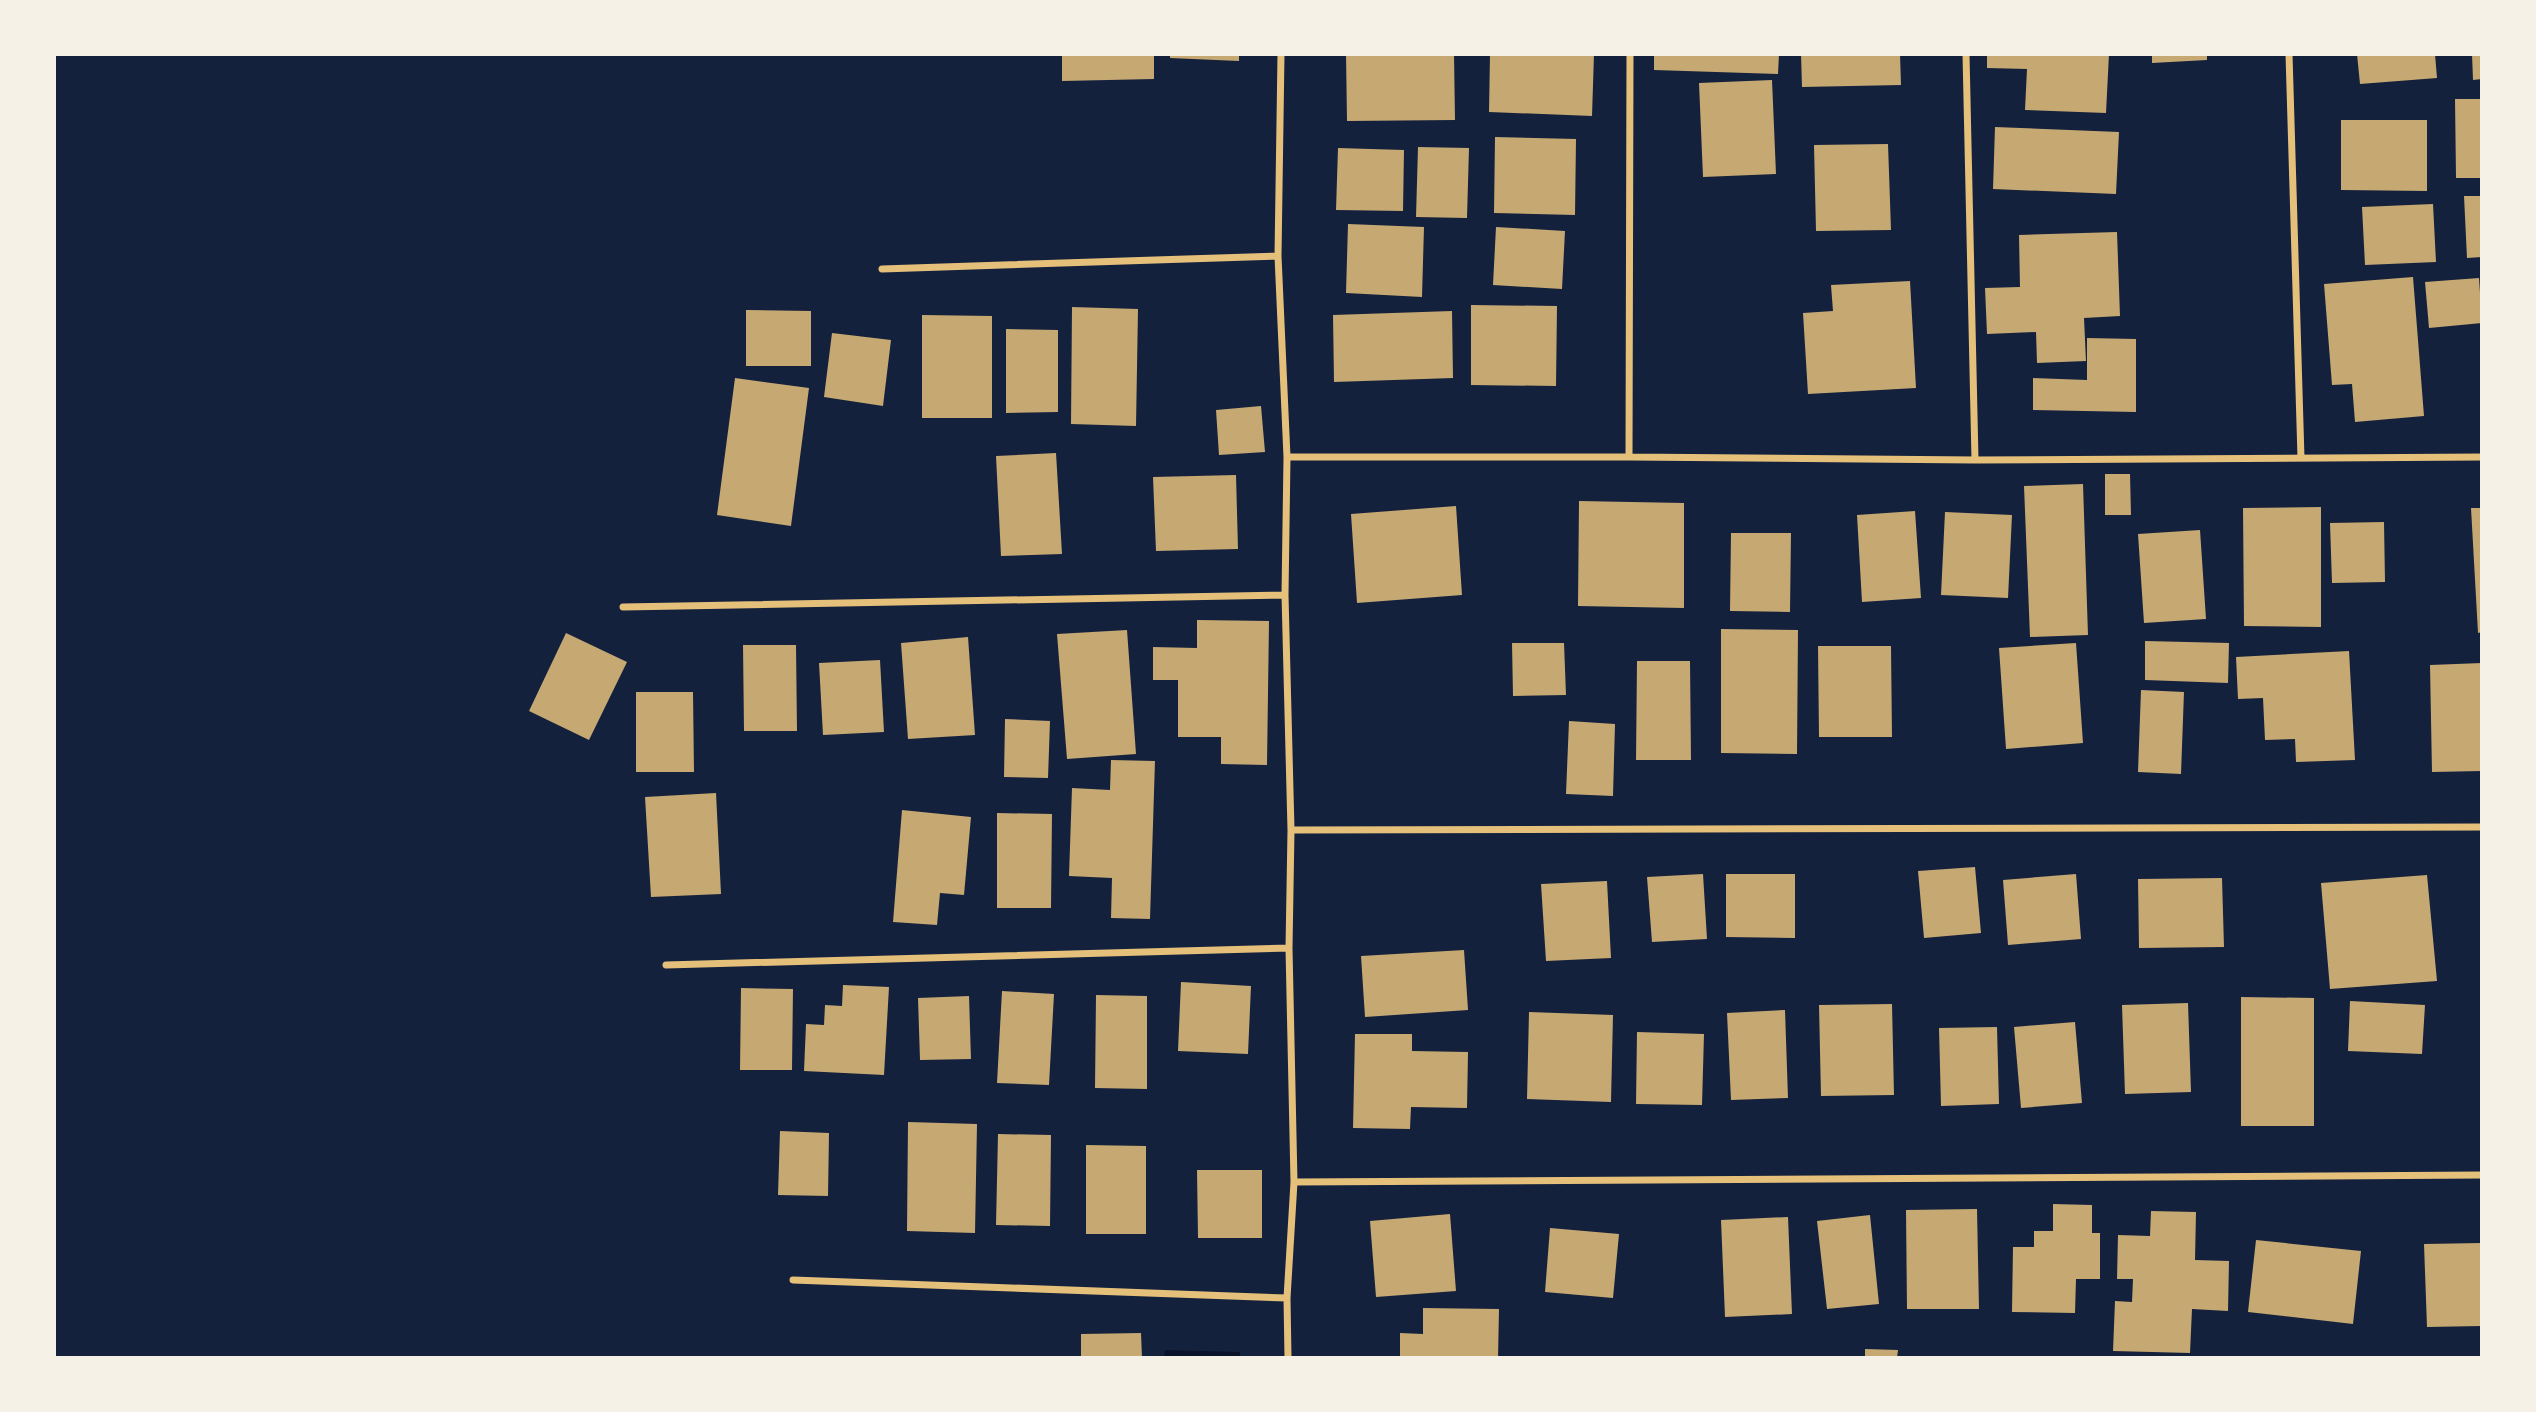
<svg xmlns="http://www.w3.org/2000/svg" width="2536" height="1412" viewBox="0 0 2536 1412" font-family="'Noto Serif',serif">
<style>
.water{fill:#0b132b}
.building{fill:#c6a872}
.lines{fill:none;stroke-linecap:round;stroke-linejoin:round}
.minor{stroke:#e5c07b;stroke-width:7}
</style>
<rect width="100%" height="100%" fill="#14213d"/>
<!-- water -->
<path class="water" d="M 1165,1350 L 1240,1352 L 1240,1358 L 1164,1358 Z"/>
<!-- building -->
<path class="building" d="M 1062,54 L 1154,54 L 1154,79 L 1062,81 Z
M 1170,54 L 1239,54 L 1239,61 L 1170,58 Z
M 1346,54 L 1454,54 L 1455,120 L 1347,121 Z
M 1490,54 L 1594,54 L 1592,116 L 1489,112 Z
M 1654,54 L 1779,54 L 1778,74 L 1654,70 Z
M 1801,54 L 1900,54 L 1901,85 L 1802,87 Z
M 1987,54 L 2109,54 L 2106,113 L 2025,110 L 2027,69 L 1987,68 Z
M 2152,54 L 2207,54 L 2207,60 L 2152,63 Z
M 2357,54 L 2435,54 L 2437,78 L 2360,84 Z
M 2472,54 L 2482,54 L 2482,79 L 2473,80 Z
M 1772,80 L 1776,174 L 1703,177 L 1699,83 Z
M 2455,99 L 2482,99 L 2482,178 L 2456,178 Z
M 2341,120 L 2427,120 L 2427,191 L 2341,190 Z
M 1995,127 L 2119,132 L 2116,194 L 1993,189 Z
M 1495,137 L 1576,139 L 1575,215 L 1494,213 Z
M 1888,144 L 1891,230 L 1816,231 L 1814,145 Z
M 1418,147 L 1469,148 L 1467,218 L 1416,217 Z
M 1338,148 L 1404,150 L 1403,211 L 1336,210 Z
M 2464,196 L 2482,196 L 2482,257 L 2467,258 Z
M 2433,204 L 2436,262 L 2365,265 L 2362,207 Z
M 1348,224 L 1424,227 L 1422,297 L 1346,293 Z
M 1496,227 L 1565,231 L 1562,289 L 1493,285 Z
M 2117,232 L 2120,316 L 2084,318 L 2086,361 L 2037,363 L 2036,332 L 1987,334 L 1985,288 L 2020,287 L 2019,235 Z
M 2413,277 L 2424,416 L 2355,422 L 2352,384 L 2332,385 L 2324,284 Z
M 2479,278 L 2482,323 L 2429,328 L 2425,282 Z
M 1910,281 L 1916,388 L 1808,394 L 1803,313 L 1833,311 L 1831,285 Z
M 1471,305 L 1557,306 L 1556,386 L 1471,385 Z
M 1072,307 L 1138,309 L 1136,426 L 1071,424 Z
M 746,310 L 811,311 L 811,366 L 746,366 Z
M 1452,311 L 1453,378 L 1334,382 L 1333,315 Z
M 922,315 L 992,316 L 992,418 L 922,418 Z
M 1006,329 L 1058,330 L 1058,412 L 1006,413 Z
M 832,333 L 891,340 L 883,406 L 824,397 Z
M 2087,338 L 2136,339 L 2136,412 L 2033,410 L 2033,378 L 2087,380 Z
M 735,378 L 809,388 L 791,526 L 717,515 Z
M 1261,406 L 1265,452 L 1219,455 L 1216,410 Z
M 1056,453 L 1062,554 L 1001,556 L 996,456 Z
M 2105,474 L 2130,474 L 2131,515 L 2105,515 Z
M 1236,475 L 1238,549 L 1156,551 L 1153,477 Z
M 2083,484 L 2088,635 L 2030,637 L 2024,486 Z
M 1579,501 L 1684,503 L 1684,608 L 1578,606 Z
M 1456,506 L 1462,595 L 1357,603 L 1351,514 Z
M 2321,507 L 2321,627 L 2244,626 L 2243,508 Z
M 2471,508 L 2482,508 L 2482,632 L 2478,633 Z
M 1915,511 L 1921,598 L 1862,602 L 1857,515 Z
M 1945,512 L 2012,515 L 2008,598 L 1941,595 Z
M 2384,522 L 2385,582 L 2332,583 L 2330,523 Z
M 2200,530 L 2206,619 L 2144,623 L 2138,534 Z
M 1731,533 L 1791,533 L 1790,612 L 1730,611 Z
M 1197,620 L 1269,621 L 1267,765 L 1221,764 L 1221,737 L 1178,737 L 1178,680 L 1153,680 L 1153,647 L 1197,648 Z
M 1721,629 L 1798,630 L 1797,754 L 1721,753 Z
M 1127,630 L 1136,754 L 1067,759 L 1057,634 Z
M 566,633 L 627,662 L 589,740 L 529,711 Z
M 968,637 L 975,735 L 908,739 L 901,643 Z
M 2145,641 L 2229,643 L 2228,683 L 2145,680 Z
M 1512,643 L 1564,643 L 1566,695 L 1513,696 Z
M 2076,643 L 2083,743 L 2006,749 L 1999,648 Z
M 743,645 L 796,645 L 797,731 L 744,731 Z
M 1818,646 L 1891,646 L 1892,737 L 1819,737 Z
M 2349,651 L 2355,760 L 2296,762 L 2295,739 L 2265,740 L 2263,698 L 2238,699 L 2236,657 Z
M 880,660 L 884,732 L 823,735 L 819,663 Z
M 1637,661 L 1690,661 L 1691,760 L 1636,760 Z
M 2482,663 L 2482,771 L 2432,772 L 2430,665 Z
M 2141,690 L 2184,692 L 2181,774 L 2138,772 Z
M 636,692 L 693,692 L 694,772 L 636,772 Z
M 1005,719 L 1050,721 L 1048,778 L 1004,777 Z
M 1569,721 L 1615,724 L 1613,796 L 1566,794 Z
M 1111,760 L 1155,761 L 1150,919 L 1111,918 L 1112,878 L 1069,876 L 1072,788 L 1110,790 Z
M 716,793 L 721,894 L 651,897 L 645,797 Z
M 902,810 L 971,817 L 964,895 L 940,893 L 937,925 L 893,922 Z
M 997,813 L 1052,814 L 1051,908 L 997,908 Z
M 1975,867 L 1981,933 L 1924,938 L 1918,871 Z
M 1703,874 L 1707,939 L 1652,942 L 1647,877 Z
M 1726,874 L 1795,874 L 1795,938 L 1726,937 Z
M 2076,874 L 2081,939 L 2008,945 L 2003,880 Z
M 2427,875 L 2437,981 L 2330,989 L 2321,883 Z
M 2222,878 L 2224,947 L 2139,948 L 2138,879 Z
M 1607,881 L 1611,958 L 1546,961 L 1541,884 Z
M 1464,950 L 1468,1010 L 1365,1017 L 1361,956 Z
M 1181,982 L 1251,986 L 1248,1054 L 1178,1051 Z
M 843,985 L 889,987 L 884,1075 L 804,1071 L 806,1024 L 824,1025 L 825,1005 L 842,1006 Z
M 741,988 L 793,989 L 792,1070 L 740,1070 Z
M 1002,991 L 1054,994 L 1049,1085 L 997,1083 Z
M 1096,995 L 1147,996 L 1147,1089 L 1095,1088 Z
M 969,996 L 971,1059 L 920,1060 L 918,998 Z
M 2241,997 L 2314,998 L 2314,1126 L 2241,1126 Z
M 2350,1001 L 2425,1005 L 2422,1054 L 2348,1051 Z
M 2188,1003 L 2191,1092 L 2125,1094 L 2122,1005 Z
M 1892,1004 L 1894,1095 L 1821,1096 L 1819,1005 Z
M 1785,1010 L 1788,1098 L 1731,1100 L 1727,1013 Z
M 1529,1012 L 1613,1015 L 1611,1102 L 1527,1099 Z
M 2075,1022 L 2082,1103 L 2021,1108 L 2014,1027 Z
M 1997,1027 L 1999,1104 L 1941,1106 L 1939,1028 Z
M 1637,1032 L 1704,1034 L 1702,1105 L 1636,1104 Z
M 1355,1034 L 1412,1034 L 1412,1051 L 1468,1052 L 1467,1108 L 1411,1107 L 1410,1129 L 1353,1128 Z
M 908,1122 L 977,1124 L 975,1233 L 907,1231 Z
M 780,1131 L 829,1133 L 828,1196 L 778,1195 Z
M 998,1134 L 1051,1135 L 1050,1226 L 996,1225 Z
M 1086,1145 L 1146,1146 L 1146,1234 L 1086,1234 Z
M 1197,1170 L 1262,1170 L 1262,1238 L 1198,1238 Z
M 2053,1204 L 2092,1205 L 2092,1233 L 2100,1233 L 2100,1279 L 2076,1279 L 2075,1313 L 2012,1312 L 2013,1247 L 2034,1247 L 2034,1231 L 2053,1231 Z
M 1977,1209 L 1979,1309 L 1907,1309 L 1906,1210 Z
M 2151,1211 L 2196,1212 L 2195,1260 L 2229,1261 L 2228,1311 L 2192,1309 L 2190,1353 L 2113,1351 L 2115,1301 L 2132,1302 L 2133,1279 L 2117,1279 L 2118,1235 L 2150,1236 Z
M 1450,1214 L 1456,1291 L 1376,1297 L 1370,1221 Z
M 1870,1215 L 1879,1304 L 1827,1309 L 1817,1221 Z
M 1788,1217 L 1792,1314 L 1725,1317 L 1721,1220 Z
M 1550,1228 L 1619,1234 L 1613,1298 L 1545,1292 Z
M 2256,1240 L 2361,1251 L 2353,1324 L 2248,1312 Z
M 2482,1243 L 2482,1326 L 2427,1327 L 2424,1244 Z
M 1423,1308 L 1499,1309 L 1498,1358 L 1400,1358 L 1400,1333 L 1423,1334 Z
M 1141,1333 L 1142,1358 L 1081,1358 L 1081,1334 Z
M 1865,1349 L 1898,1350 L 1897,1358 L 1865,1358 Z"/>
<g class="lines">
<!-- minor -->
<path class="minor" d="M 1281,54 L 1278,256 L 1287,457 L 1285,595 L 1291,830 L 1289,948 L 1294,1182 L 1287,1298 L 1288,1358
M 1966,54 L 1975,460
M 2289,54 L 2301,458
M 882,269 L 1278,256
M 1287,457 L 1629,457 L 1975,460 L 2482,457
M 1629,457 L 1630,54
M 623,607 L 1285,595
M 1291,830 L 2482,827
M 666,965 L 1289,948
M 1294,1182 L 2482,1175
M 793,1280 L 1287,1298"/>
</g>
<!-- border -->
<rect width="2536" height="1412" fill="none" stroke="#f6f1e7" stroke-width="112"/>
</svg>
